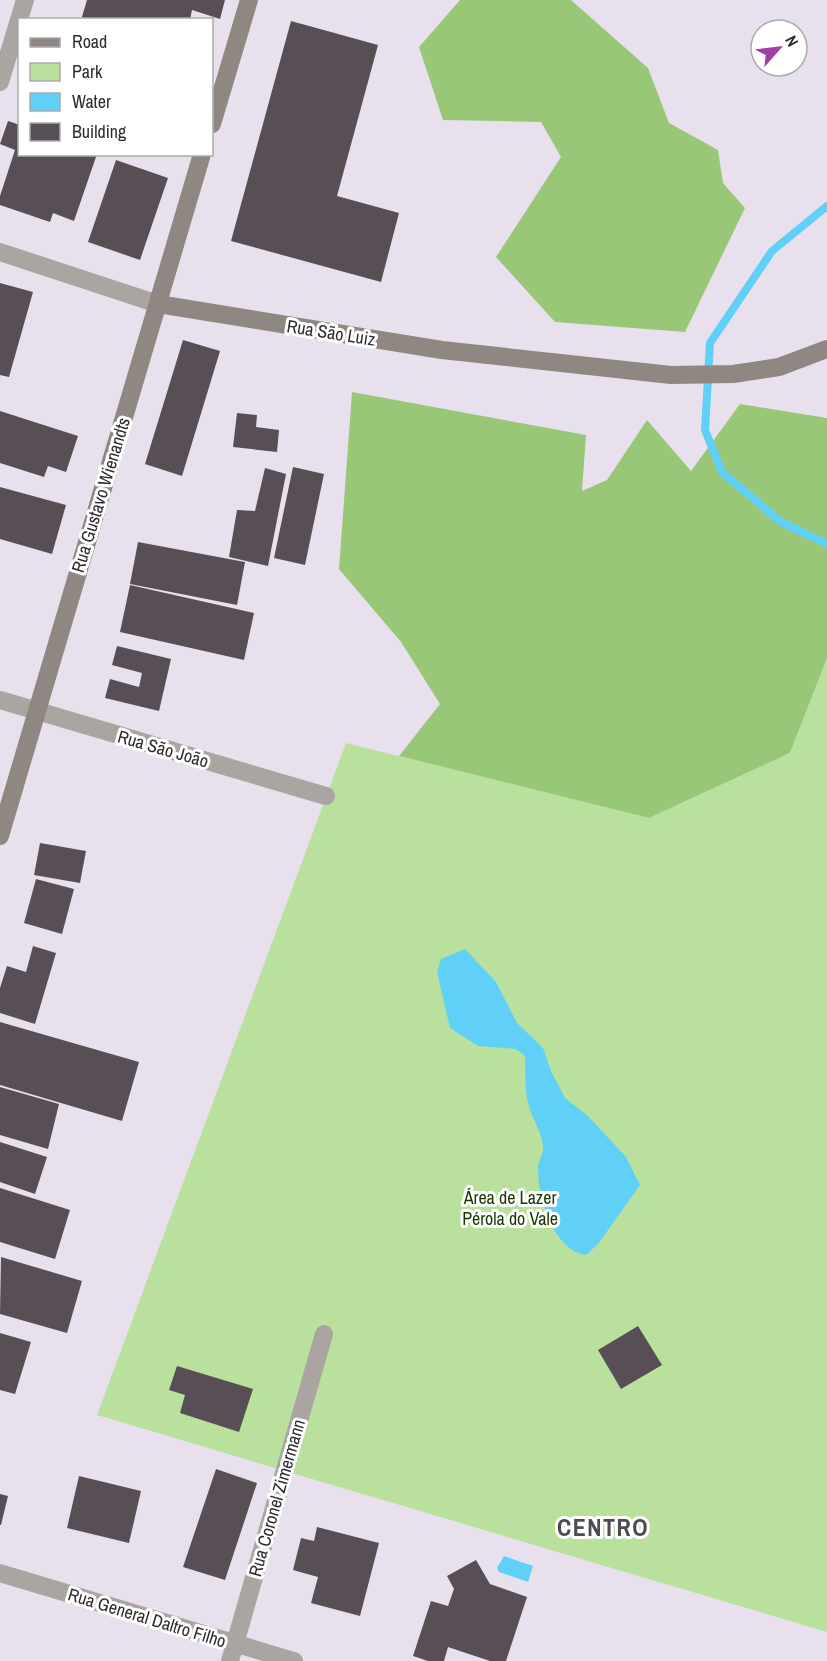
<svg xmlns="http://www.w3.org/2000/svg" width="827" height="1661" viewBox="0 0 827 1661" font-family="'Archivo Narrow',sans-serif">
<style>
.green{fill:#b9e19d}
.forest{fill:#99c778}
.water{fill:#61d0f9}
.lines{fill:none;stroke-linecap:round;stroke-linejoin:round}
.stream{stroke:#61d0f9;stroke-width:8}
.building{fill:#584e55}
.street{stroke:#aba5a2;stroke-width:18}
.secondary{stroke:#8f8782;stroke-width:18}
.labels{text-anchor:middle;stroke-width:6;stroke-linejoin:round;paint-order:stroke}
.street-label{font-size:18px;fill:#2e2c30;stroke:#fff}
.park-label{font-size:18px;fill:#1a3600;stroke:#fff}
.district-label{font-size:24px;font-weight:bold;letter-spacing:1.5px;fill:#4f4953;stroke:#fff}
</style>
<rect width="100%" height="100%" fill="#e8e1ed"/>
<!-- green -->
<path class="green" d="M 827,658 L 827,1632 L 97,1415 L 346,743 L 649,818 L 790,753 Z"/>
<!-- forest -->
<path class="forest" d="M 460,0 L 571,0 L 648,68 L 669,123 L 718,150 L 723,183 L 745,208 L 685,332 L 555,322 L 496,257 L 561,157 L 541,122 L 443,120 L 419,47 Z
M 352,392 L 586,435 L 582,491 L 607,480 L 647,420 L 691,471 L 740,404 L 827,418 L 827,658 L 790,753 L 649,818 L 399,756 L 440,704 L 401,642 L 339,569 Z"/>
<!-- water -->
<path class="water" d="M 465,949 L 496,982 L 517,1023 L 543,1048 L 551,1071 L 565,1098 L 588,1116 L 626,1157 L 640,1185 L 598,1244 L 586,1255 C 554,1252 537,1195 538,1168 C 538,1160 544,1154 543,1146 C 541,1130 533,1121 529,1106 C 524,1090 526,1073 525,1056 L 516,1049 L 478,1046 L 450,1028 L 437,972 L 441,959 Z
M 504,1556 L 533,1566 L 528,1582 L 499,1572 L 497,1568 Z"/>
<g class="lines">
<!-- stream -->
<path class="stream" d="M 827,206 L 772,251 L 710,343 L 705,430 L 722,472 L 781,522 L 827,544"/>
</g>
<!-- building -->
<path class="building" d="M 87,0 L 225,0 L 220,19 L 192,10 L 190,20 L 81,20 Z
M 291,21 L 378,45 L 337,196 L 399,213 L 381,282 L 231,241 Z
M 8,121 L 20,125 L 20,154 L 97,154 L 74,221 L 53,213 L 50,222 L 0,205 L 0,196 L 15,150 L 0,144 Z
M 116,160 L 168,178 L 140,260 L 88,242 Z
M 0,283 L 33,292 L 9,377 L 0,375 Z
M 183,340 L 220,351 L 182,476 L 145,464 Z
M 0,411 L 78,436 L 66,472 L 48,466 L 44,477 L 0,463 Z
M 237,413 L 257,415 L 256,427 L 279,430 L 277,452 L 233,447 Z
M 293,467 L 324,474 L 305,565 L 274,558 Z
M 265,468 L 286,474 L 268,566 L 229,557 L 237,510 L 255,511 Z
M 0,487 L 66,505 L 52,554 L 0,539 Z
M 138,542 L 245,562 L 237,605 L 130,584 Z
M 130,585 L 254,613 L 244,660 L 120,632 Z
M 117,646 L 171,659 L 159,711 L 105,698 L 110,679 L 139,687 L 142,673 L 112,665 Z
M 40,843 L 86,851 L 80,883 L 34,875 Z
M 36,879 L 74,889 L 62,934 L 24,923 Z
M 33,946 L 56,953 L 35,1024 L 0,1013 L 0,988 L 7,966 L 26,972 Z
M 0,1022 L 139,1062 L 122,1121 L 0,1085 Z
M 0,1087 L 59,1104 L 48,1149 L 0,1135 Z
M 0,1142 L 47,1157 L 35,1194 L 0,1182 Z
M 0,1188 L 70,1210 L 55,1259 L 0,1242 Z
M 1,1257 L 82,1281 L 67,1333 L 0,1314 Z
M 638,1326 L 662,1365 L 621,1389 L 598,1350 Z
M 0,1333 L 31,1342 L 15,1394 L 0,1390 Z
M 177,1366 L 253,1389 L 239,1432 L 180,1413 L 185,1395 L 169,1390 Z
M 216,1469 L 257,1483 L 225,1580 L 183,1567 Z
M 79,1476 L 141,1491 L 129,1543 L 67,1528 Z
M 0,1494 L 8,1496 L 1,1525 L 0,1525 Z
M 317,1527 L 379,1543 L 360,1616 L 311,1603 L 318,1577 L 293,1570 L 301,1538 L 314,1541 Z
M 476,1560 L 490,1584 L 527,1597 L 506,1661 L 490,1661 L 448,1647 L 444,1661 L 428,1661 L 413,1656 L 431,1601 L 448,1606 L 454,1589 L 447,1576 Z"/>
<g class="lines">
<!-- street -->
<path class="street" d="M 0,82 L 25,0
M 0,252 L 158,304
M 0,700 L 326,796
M 0,1573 L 294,1661
M 230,1661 L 324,1334"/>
<!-- secondary -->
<path class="secondary" d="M 212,124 L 249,0
M 158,304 L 442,350 L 671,375 L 733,374 L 779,367 L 827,349
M 0,836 L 202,154"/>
</g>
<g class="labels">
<!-- street labels -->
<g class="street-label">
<text transform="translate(331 333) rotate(9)" y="6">Rua São Luiz</text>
<text transform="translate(101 495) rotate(-73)" y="6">Rua Gustavo Wienandts</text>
<text transform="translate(163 749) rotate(16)" y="6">Rua São João</text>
<text transform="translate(277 1498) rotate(-74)" y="6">Rua Coronel Zimermann</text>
<text transform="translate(147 1618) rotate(17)" y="6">Rua General Daltro Filho</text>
</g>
<!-- park labels -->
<g class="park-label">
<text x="510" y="1204">Área de Lazer<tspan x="510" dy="21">Pérola do Vale</tspan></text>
</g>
<!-- district labels -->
<g class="district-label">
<text x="603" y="1536">CENTRO</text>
</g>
</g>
<!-- legend -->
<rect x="18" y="18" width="195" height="138" fill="#ffffff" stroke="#ababac" stroke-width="1.5"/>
<rect x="30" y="38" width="30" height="9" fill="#8f8782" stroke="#ababac" stroke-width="1.5"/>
<text x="72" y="48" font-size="18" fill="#2e2c30">Road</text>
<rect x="30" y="63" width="30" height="18" fill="#b9e19d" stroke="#ababac" stroke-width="1.5"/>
<text x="72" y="78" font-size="18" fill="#2e2c30">Park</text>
<rect x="30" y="93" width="30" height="18" fill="#61d0f9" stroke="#ababac" stroke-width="1.5"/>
<text x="72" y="108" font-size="18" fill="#2e2c30">Water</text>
<rect x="30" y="123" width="30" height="18" fill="#584e55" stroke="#ababac" stroke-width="1.5"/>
<text x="72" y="138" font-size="18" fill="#2e2c30">Building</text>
<!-- north arrow -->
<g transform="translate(779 48) rotate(62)"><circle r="28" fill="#ffffff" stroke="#ababac" stroke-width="1.5"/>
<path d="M0-4.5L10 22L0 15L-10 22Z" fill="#a13da3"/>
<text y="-9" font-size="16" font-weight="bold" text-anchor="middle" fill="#2e2c30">N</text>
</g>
</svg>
